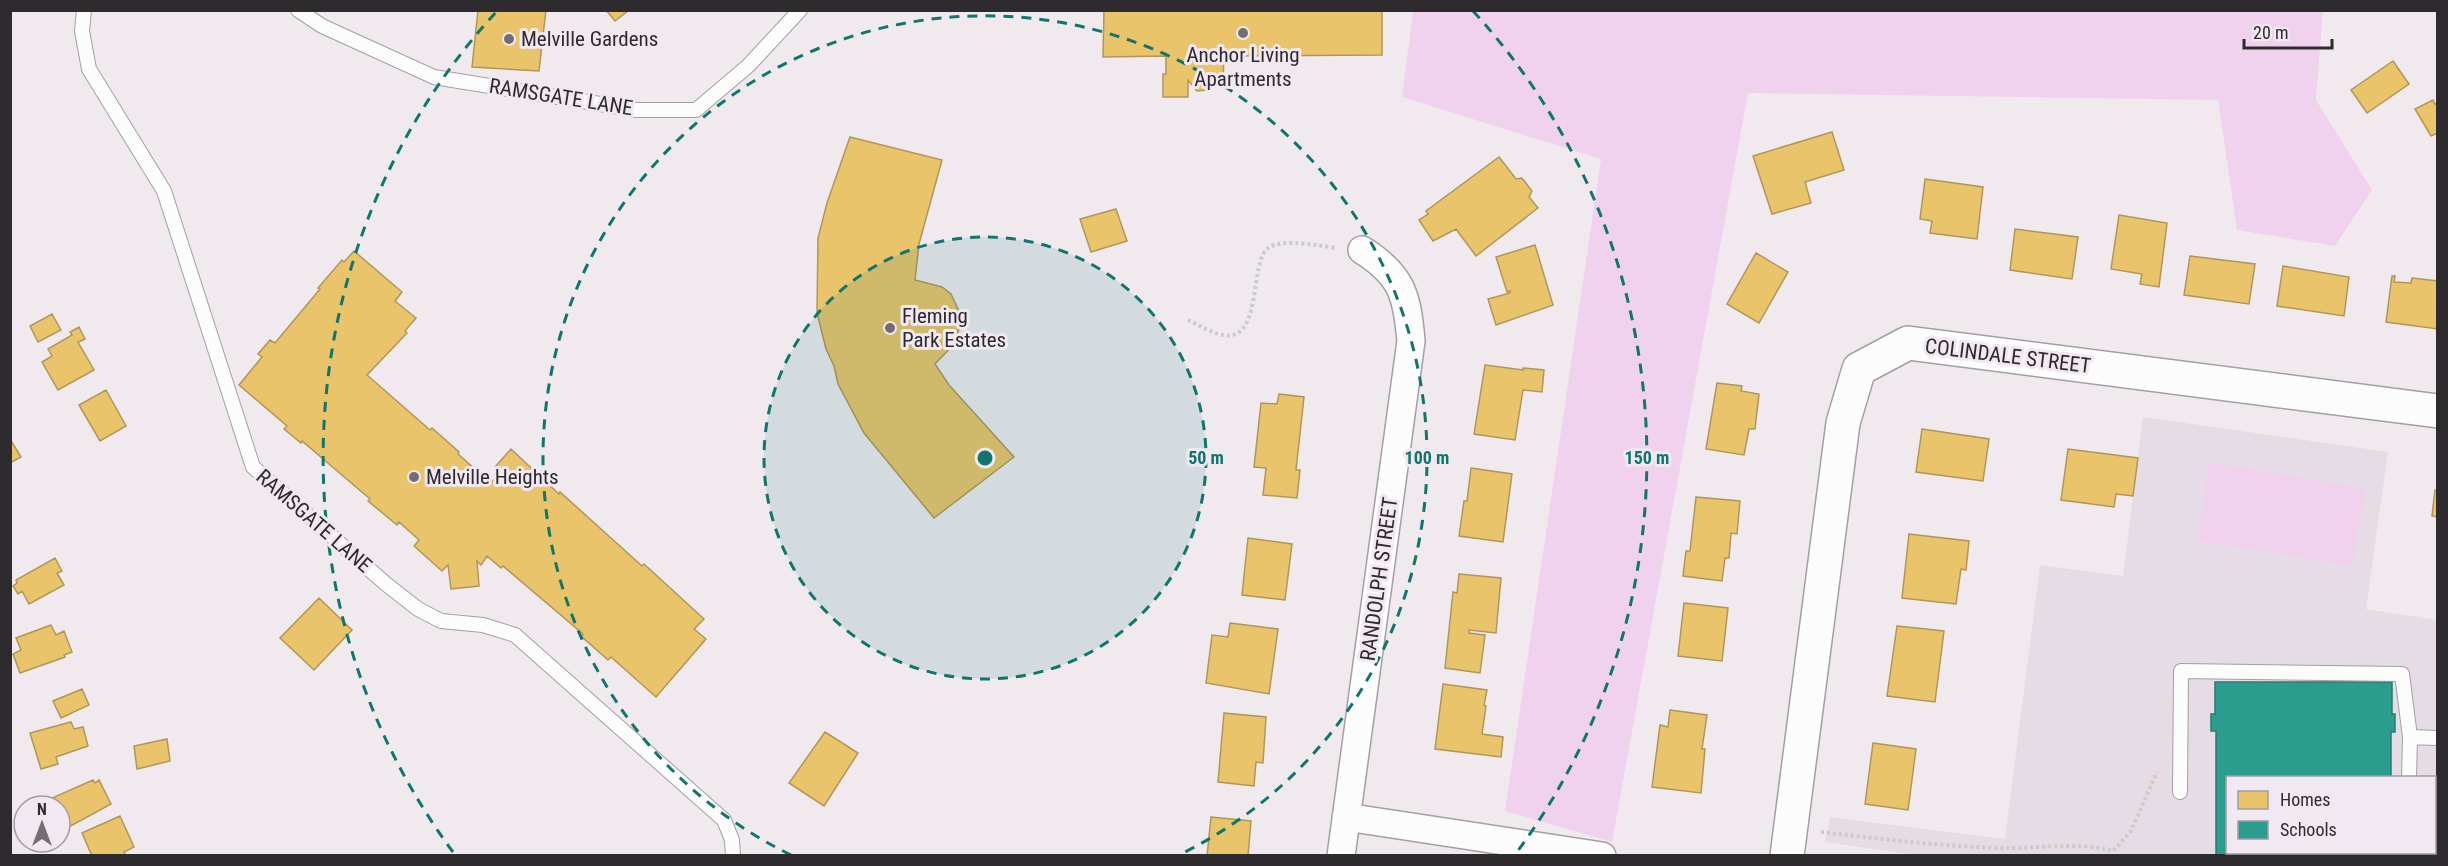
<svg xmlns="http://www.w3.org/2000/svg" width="2448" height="866" viewBox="0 0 2448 866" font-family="'Roboto Condensed',sans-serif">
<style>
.built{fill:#e6dce5;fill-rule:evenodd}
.green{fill:#f1d2ee}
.homes{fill:#e9c46a;stroke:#b19658;stroke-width:1.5}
.schools{fill:#2a9d8f;stroke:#2b7b72;stroke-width:1.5}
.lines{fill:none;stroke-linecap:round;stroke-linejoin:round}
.lane-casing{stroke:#a39fa3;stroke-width:16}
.street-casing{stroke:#a39fa3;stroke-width:30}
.secondary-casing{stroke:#a39fa3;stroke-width:36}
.path{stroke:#cccacc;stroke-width:4;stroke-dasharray:3 3;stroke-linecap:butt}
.lane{stroke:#fdfcfd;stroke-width:14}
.street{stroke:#fdfcfd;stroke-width:27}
.secondary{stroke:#fdfcfd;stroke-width:33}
.ring{fill:none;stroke:#0f766e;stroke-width:3;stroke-dasharray:10 8}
.poi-dot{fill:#726e72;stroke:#f2e8f1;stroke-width:2}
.labels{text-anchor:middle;stroke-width:6;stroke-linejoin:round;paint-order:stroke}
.poi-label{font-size:21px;fill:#2e2b2e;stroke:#f2e8f1;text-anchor:start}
.street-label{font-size:21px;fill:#2e2b2e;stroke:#f2e8f1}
.centre{fill:#0f766e;stroke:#f2e8f1;stroke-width:3}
.ring-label{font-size:18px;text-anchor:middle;font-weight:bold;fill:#0f766e;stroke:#f2e8f1;stroke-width:6;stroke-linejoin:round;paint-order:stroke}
</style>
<rect width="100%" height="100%" fill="#f0eaef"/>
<!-- built -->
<path class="built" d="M 2143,417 L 2388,452 L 2366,609 L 2437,620 L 2437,855 L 1921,856 L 1825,842 L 1830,817 L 2005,839 L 2040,565 L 2123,576 ZM 2228,778 L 2434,778 L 2434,852 L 2228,852 Z"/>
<!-- green -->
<path class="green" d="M 1413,11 L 2323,11 L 2316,100 L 2372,190 L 2335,246 L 2237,230 L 2218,100 L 1748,93 L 1612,842 L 1505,811 L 1601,159 L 1402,97 Z
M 2210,462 L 2366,488 L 2352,566 L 2197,540 Z"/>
<!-- homes -->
<path class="homes" d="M 478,10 L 546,10 L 539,71 L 472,67 Z
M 606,10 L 627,10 L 628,11 L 615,21 Z
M 1104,10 L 1382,10 L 1382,55 L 1224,56 L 1223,82 L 1214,82 L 1207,90 L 1197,91 L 1188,80 L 1188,97 L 1163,97 L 1163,74 L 1166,74 L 1166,56 L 1103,57 Z
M 2393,61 L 2409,84 L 2367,113 L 2351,90 Z
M 2433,100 L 2435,104 L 2438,103 L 2438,133 L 2431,136 L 2415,109 Z
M 1832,132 L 1844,170 L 1805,182 L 1811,203 L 1772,214 L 1753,156 Z
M 850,137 L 942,160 L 919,244 L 915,280 L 942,287 L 951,294 L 960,313 L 960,326 L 954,344 L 935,364 L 949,385 L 1014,457 L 934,518 L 864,433 L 838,384 L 834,366 L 826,349 L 817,313 L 818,238 L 827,203 Z
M 850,137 L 942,160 L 919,244 L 915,280 L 942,287 L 951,294 L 960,313 L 960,326 L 954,344 L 935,364 L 949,385 L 1014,457 L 934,518 L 864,433 L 838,384 L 834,366 L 826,349 L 817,313 L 818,238 L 827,203 Z
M 1499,157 L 1516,179 L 1522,178 L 1532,191 L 1529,197 L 1538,208 L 1476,256 L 1456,229 L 1433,241 L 1419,220 L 1428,214 L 1426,211 Z
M 1925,179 L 1983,187 L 1977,239 L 1930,233 L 1932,221 L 1920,219 Z
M 1116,209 L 1127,241 L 1091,252 L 1080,219 Z
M 2119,215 L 2167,223 L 2159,287 L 2140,284 L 2142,274 L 2111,269 Z
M 2015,229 L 2078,237 L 2072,279 L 2010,270 Z
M 1535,245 L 1553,305 L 1496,325 L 1488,299 L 1510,293 L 1510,291 L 1507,292 L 1496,257 Z
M 354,251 L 402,292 L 395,301 L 416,318 L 405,331 L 407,333 L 367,375 L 430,430 L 432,428 L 459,452 L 458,454 L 491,483 L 500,472 L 495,467 L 511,449 L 559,494 L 560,492 L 642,566 L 644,564 L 704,619 L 694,629 L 706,639 L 656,697 L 611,657 L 608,660 L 582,637 L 583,634 L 503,566 L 501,568 L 487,556 L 481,565 L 477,561 L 479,586 L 451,589 L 448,565 L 442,571 L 414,546 L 419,540 L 399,522 L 397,525 L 368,501 L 370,499 L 302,441 L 301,443 L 284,429 L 287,426 L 239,385 L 262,357 L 258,354 L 270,340 L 275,343 L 320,289 L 318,288 L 342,260 L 344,262 Z
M 1756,253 L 1788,272 L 1759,323 L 1727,304 Z
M 2190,256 L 2255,264 L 2249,304 L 2184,295 Z
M 2283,266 L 2349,277 L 2344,316 L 2277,306 Z
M 2392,276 L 2395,276 L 2394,282 L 2411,283 L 2412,278 L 2438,281 L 2438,329 L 2386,322 Z
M 52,314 L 61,330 L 38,342 L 30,326 Z
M 79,327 L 85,339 L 78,342 L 94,370 L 58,390 L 42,362 L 52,356 L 48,349 L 72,335 L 70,332 Z
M 1485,365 L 1523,370 L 1523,368 L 1544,370 L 1542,392 L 1523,390 L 1515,440 L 1474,434 Z
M 1717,383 L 1742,386 L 1741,391 L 1759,394 L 1755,429 L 1749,429 L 1744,455 L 1706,449 Z
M 106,390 L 126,426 L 100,441 L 79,405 Z
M 1279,394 L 1304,397 L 1296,470 L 1300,470 L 1297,498 L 1263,495 L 1266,468 L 1254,467 L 1261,403 L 1277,404 Z
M 1922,429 L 1989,439 L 1983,481 L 1916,472 Z
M 10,439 L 21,457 L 10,463 Z
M 2068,449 L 2138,458 L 2133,496 L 2116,494 L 2114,507 L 2061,500 Z
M 1471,468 L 1512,474 L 1503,542 L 1459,536 L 1464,501 L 1467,501 Z
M 2435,490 L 2438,490 L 2438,517 L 2432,516 Z
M 1696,497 L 1740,501 L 1737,534 L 1731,533 L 1729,558 L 1725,558 L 1722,581 L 1683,576 L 1686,551 L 1690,551 Z
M 1909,534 L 1969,541 L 1966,570 L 1961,569 L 1956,604 L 1902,598 Z
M 1248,538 L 1292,544 L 1285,600 L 1242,595 Z
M 55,558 L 62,571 L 57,573 L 64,585 L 29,604 L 22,591 L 18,594 L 13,586 L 17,583 L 16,580 Z
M 1459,574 L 1501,578 L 1496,633 L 1469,630 L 1469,633 L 1485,635 L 1480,673 L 1445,668 L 1453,592 L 1457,593 Z
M 319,598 L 352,630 L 314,670 L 280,638 Z
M 1684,603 L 1728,608 L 1722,661 L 1678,656 Z
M 1230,623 L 1278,629 L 1269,694 L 1206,683 L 1212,635 L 1228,637 Z
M 51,625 L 56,635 L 64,631 L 72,652 L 64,655 L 65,657 L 20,673 L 13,654 L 21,650 L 16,638 Z
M 1897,626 L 1944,631 L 1935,702 L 1887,696 Z
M 1443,684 L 1487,690 L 1484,705 L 1486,706 L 1482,734 L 1503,737 L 1501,757 L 1435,749 Z
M 82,689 L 89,705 L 61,718 L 53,701 Z
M 1670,710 L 1707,715 L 1702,749 L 1705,749 L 1701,793 L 1652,787 L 1660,725 L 1668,727 Z
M 1224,713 L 1266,717 L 1263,763 L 1256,762 L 1254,786 L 1218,782 Z
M 71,722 L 74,729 L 83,727 L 88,746 L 56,757 L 58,764 L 41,769 L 30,733 Z
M 825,732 L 858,753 L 824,806 L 789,783 Z
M 167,739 L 170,761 L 137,769 L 134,746 Z
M 1873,743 L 1916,749 L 1908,810 L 1865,804 Z
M 93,780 L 95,783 L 99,780 L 111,804 L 67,828 L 60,814 L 60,806 L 56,806 L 52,798 Z
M 120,816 L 134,847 L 124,852 L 126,856 L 92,856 L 82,833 Z
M 1211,817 L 1251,821 L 1248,856 L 1207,856 Z"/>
<!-- schools -->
<path class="schools" d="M 2215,682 L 2392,682 L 2392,714 L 2395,714 L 2395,732 L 2391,732 L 2391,778 L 2228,778 L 2228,852 L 2391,852 L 2395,853 L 2395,856 L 2211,856 L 2216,855 L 2216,731 L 2211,731 L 2211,714 L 2215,714 Z"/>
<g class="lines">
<!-- lane casing -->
<g class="lane-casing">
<path id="lane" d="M 84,10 L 82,31 L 89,69 L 164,191 L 253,467 L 386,584 L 418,609 L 441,621 L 483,625 L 515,635 L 724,820 L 732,840 L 733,856
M 298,10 L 322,26 L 434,77 L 637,110 L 696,110 L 748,66 L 800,10
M 2409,778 L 2410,737
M 2180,792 L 2181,671 L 2402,674 L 2410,737 L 2438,738
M 2434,834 L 2438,834"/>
</g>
<!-- street casing -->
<g class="street-casing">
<path id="street" d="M 1346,817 L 1602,856
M 1341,856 L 1411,341 C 1407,295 1402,275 1362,250"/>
</g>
<!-- secondary casing -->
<g class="secondary-casing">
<path id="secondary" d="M 1787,856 L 1843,423 L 1859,369 L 1908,343 L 2438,411"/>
</g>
<!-- path -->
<path class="path" d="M 1188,320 C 1199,325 1211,333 1223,335 C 1263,343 1249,262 1268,248 C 1281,238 1320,246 1337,248
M 1821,832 C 1880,839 1940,846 1999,848 C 2037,849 2076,841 2113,851 L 2131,831 L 2157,772"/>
<!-- lane -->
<use href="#lane" class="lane"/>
<!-- street -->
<use href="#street" class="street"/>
<!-- secondary -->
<use href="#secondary" class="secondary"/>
</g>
<!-- distance rings -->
<circle cx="985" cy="458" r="221" fill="#0f766e" fill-opacity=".12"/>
<g class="ring">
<circle cx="985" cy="458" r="221"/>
<path d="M791 855A442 442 0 1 1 1179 855"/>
<path d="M453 852A662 662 0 0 1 497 11M1473 11A662 662 0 0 1 1517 852"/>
</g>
<!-- markers -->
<g class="poi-dot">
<circle cx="1243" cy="33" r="6"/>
<circle cx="509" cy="39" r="6"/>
<circle cx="890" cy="328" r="6"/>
<circle cx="414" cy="477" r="6"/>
</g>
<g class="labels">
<!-- poi labels -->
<g class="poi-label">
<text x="521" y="46">Melville Gardens</text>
<text x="1243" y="62" text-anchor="middle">Anchor Living<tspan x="1243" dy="24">Apartments</tspan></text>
<text x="902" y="323">Fleming<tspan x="902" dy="24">Park Estates</tspan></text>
<text x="426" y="484">Melville Heights</text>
</g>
<!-- street labels -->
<g class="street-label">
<text transform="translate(561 97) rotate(9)" y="7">RAMSGATE LANE</text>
<text transform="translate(2008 356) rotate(7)" y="7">COLINDALE STREET</text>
<text transform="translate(314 521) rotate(41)" y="7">RAMSGATE LANE</text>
<text transform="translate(1379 579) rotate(-82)" y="7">RANDOLPH STREET</text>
</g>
</g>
<circle cx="985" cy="458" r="9" class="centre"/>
<g class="ring-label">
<text x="1206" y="464">50 m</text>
<text x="1427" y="464">100 m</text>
<text x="1647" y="464">150 m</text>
</g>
<!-- border -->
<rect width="2448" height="866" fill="none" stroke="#2e2b2e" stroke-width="24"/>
<!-- legend -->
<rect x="2226" y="776" width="210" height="78" fill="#f2e8f1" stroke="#a49ca3" stroke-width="1.5"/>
<rect x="2238" y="791" width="30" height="18" fill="#e9c46a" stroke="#a49ca3" stroke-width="1.5"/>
<text x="2280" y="806" font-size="18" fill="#2e2b2e">Homes</text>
<rect x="2238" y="821" width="30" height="18" fill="#2a9d8f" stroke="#a49ca3" stroke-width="1.5"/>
<text x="2280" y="836" font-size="18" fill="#2e2b2e">Schools</text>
<!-- north arrow -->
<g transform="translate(42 824)"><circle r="28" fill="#f2e8f1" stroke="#a49ca3" stroke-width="1.5"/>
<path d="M0-4.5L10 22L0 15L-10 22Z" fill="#726e72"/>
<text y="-9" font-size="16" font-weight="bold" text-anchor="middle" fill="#2e2b2e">N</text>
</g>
<!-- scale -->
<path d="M2244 39v9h88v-9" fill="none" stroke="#2e2b2e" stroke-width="3"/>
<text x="2253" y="39" font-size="18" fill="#2e2b2e" stroke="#f2e8f1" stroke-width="4.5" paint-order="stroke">20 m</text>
</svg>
